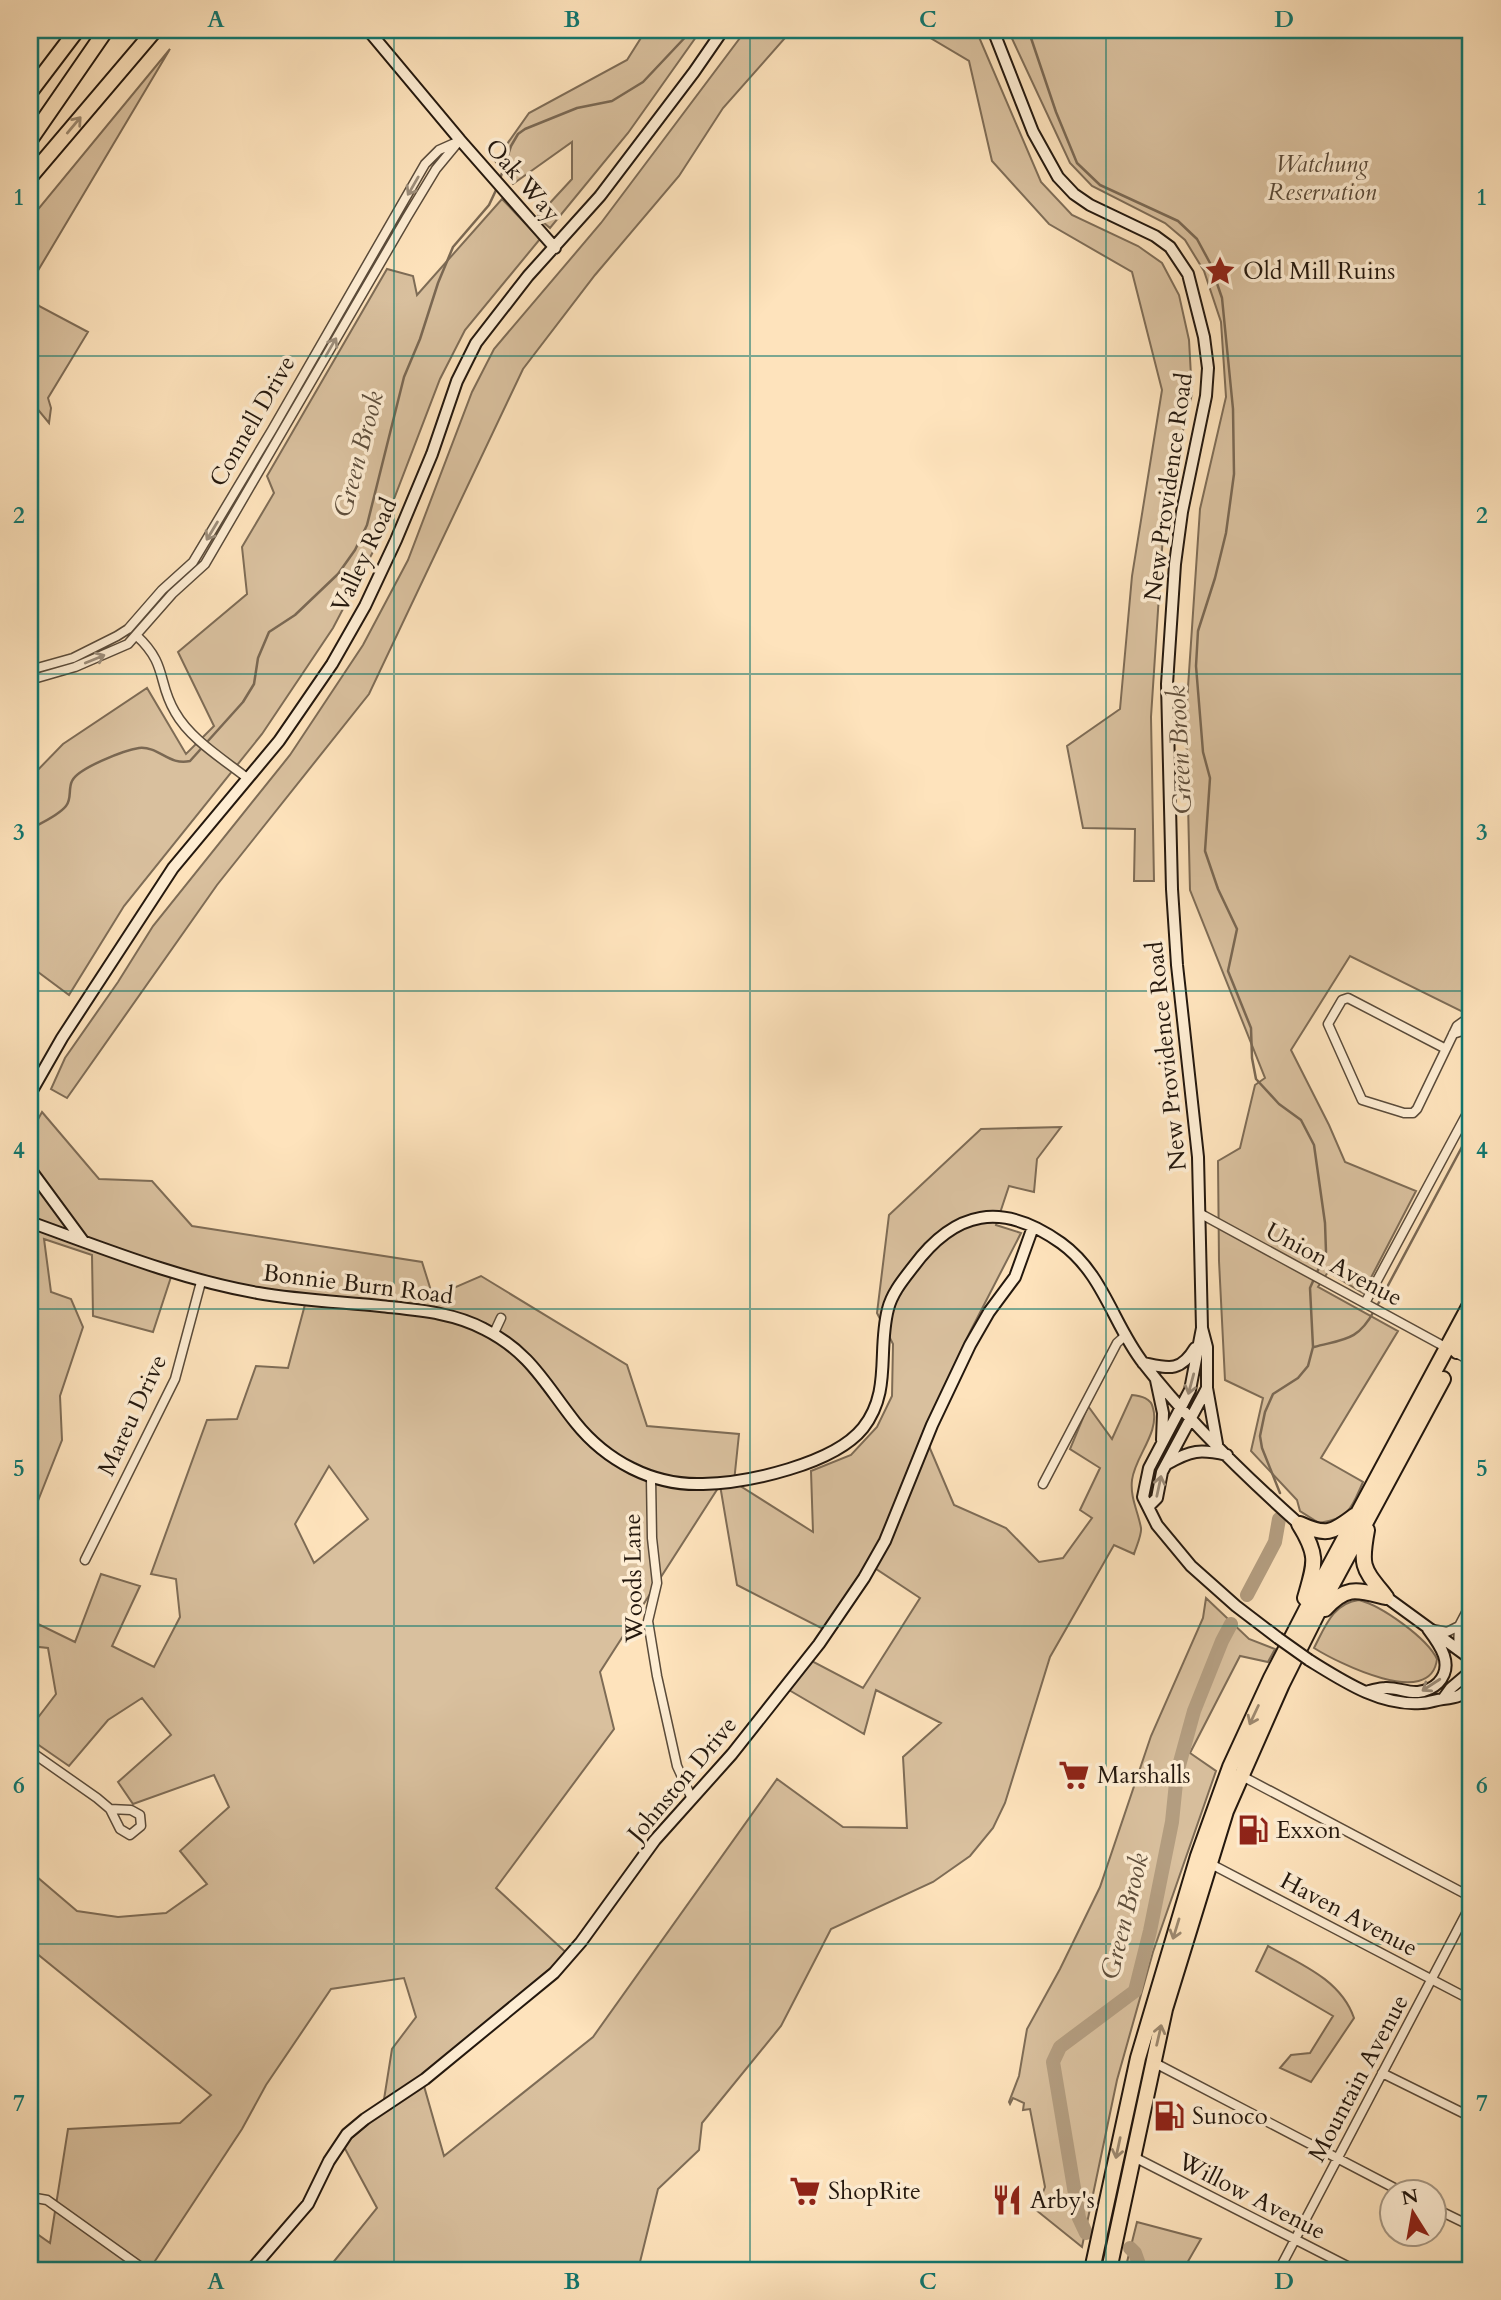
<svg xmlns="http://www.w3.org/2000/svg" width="1501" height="2300" viewBox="0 0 1501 2300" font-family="Cardo,serif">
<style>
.green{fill:#d9c09e;stroke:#7e6c56;stroke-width:2;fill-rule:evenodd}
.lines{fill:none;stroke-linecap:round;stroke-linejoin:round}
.stream{stroke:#7a6853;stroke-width:2.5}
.river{stroke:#b49e81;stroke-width:14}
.street-casing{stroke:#5a4b3a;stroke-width:11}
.secondary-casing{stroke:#24180e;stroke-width:14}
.highway-casing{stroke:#24180e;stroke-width:18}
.street{stroke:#feedd3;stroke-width:8}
.secondary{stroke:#feedd3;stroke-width:10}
.highway{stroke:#fee3bc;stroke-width:14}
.secondary-bridge-casing{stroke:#24180e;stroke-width:14;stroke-linecap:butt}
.secondary-bridge{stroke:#feedd3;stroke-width:10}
.oneway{stroke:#9c886e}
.oneway2{stroke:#9c8d7a}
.grid{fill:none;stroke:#0f766e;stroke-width:2;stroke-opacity:0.55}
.labels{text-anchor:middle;stroke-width:7;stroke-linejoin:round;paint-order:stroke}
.park-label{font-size:24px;font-style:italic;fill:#5a4a39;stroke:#feedd3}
.street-label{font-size:24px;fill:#24180e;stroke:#feedd3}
.poi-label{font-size:24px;fill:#24180e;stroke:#feedd3;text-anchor:start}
.water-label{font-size:26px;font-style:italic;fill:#5e4e3c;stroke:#feedd3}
.neatline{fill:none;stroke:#0f766e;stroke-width:2.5}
.grid-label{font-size:23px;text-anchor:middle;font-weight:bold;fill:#0f766e}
</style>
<rect width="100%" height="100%" fill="#fee3bc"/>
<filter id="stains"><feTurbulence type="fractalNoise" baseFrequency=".00286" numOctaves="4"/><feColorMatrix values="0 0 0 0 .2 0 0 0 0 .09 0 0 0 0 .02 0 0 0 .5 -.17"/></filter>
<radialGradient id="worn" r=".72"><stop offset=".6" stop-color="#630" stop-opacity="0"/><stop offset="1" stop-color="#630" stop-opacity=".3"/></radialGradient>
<!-- green -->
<path class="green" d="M 646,30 L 701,30 L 628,133 L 550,228 L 537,217 L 572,179 L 572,142 L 513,184 L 495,161 L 529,113 L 627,60 Z
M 746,30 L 792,30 L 723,108 L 679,176 L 595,275 L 523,369 L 369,694 L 217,885 L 67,1098 L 51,1089 L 65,1058 L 118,982 L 153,926 L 290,755 L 363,645 L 408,560 L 472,392 L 494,349 L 601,223 Z
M 917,30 L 976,30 L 1041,182 L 1072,215 L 1138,246 L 1162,263 L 1179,295 L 1189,340 L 1192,394 L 1165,504 L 1151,717 L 1154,881 L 1134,881 L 1135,829 L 1083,828 L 1067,746 L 1120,709 L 1132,576 L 1162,390 L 1132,272 L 1049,224 L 992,161 L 969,61 Z
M 1008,30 L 1471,30 L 1471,1016 L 1350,956 L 1291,1050 L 1329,1125 L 1345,1162 L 1416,1191 L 1363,1293 L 1328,1272 L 1318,1287 L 1398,1331 L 1321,1458 L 1363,1482 C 1351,1509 1350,1518 1319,1523 L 1300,1511 L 1297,1500 L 1251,1451 L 1263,1398 L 1225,1380 L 1219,1261 L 1218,1161 L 1240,1148 L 1255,1085 L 1265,1078 L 1190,890 L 1186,717 L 1200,509 L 1226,397 L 1221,322 L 1204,271 L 1185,240 L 1165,223 L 1092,186 L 1070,163 Z
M 170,49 L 30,284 L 32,295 L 39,306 L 88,332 L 48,398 L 51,408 L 49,423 L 30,400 L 30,219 Z
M 502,199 L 540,239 L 465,330 L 440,379 L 376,546 L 333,628 L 262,734 L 124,906 L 69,995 L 30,966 L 30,778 L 63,744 L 147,688 L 186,754 L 214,726 L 178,652 L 247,594 L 242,547 L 274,493 L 267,476 L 387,269 L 413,276 L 417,295 Z
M 42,1112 L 99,1179 L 152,1181 L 192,1226 L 422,1262 L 433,1297 L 481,1276 L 627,1365 L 647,1426 L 739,1434 L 734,1482 L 813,1532 L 811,1471 L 851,1455 L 877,1427 L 892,1396 L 893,1344 L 877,1313 L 889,1215 L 981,1129 L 1061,1127 L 1037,1159 L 1034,1192 L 1009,1186 L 996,1225 L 1021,1233 L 970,1332 L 923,1432 L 954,1505 L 1006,1528 L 1039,1562 L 1063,1558 L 1092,1518 L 1080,1510 L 1100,1468 L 1070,1449 L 1088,1406 L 1112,1439 L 1132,1395 C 1141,1396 1151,1398 1153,1408 C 1160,1433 1135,1456 1132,1480 C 1130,1498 1138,1511 1141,1528 C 1142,1535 1136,1547 1134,1554 L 1114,1545 L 1050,1657 L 1005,1803 L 993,1828 L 970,1856 L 933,1882 L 831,1929 L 781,2026 L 702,2123 L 699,2150 L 658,2189 L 638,2270 L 327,2270 L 377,2208 L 343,2145 L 382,2112 L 392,2049 L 416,2017 L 404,1978 L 331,1989 L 266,2085 L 242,2129 L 149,2270 L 30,2270 L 30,2229 L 50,2243 L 68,2129 L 180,2123 L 211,2095 L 30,1948 L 30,1871 L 77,1911 L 118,1917 L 166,1913 L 207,1884 L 180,1851 L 229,1807 L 214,1775 L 133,1804 L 118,1782 L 171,1735 L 142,1698 L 108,1720 L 69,1766 L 30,1739 L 30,1728 L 56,1694 L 48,1648 L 30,1646 L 30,1604 L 38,1624 L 75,1642 L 101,1574 L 140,1586 L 112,1646 L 154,1667 L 180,1617 L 176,1579 L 151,1574 L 207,1420 L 237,1419 L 256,1366 L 288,1368 L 307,1297 L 195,1277 L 173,1271 L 153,1332 L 93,1316 L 92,1255 L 44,1239 L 51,1292 L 71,1299 L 83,1327 L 60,1396 L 62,1440 L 30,1521 L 30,1134 ZM 329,1466 L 368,1519 L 314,1563 L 295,1524 ZM 720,1485 L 737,1585 L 831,1633 L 873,1567 L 920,1598 L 863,1688 L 810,1660 L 789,1690 L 864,1734 L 876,1690 L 941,1723 L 903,1757 L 907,1828 L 843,1827 L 777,1779 L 593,2037 L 444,2156 L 424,2086 L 572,1958 L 496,1888 L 614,1729 L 600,1672 Z
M 1206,1598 L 1249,1639 L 1275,1649 L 1268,1662 L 1240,1656 L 1190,1753 L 1216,1771 L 1153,1952 L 1117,2080 L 1082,2247 L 1036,2210 L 1045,2187 L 1030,2109 L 1023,2110 L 1024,2103 L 1013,2098 L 1010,2104 L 1009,2102 L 1019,2076 L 1027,2029 L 1060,1969 L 1100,1887 L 1151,1736 L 1203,1618 Z
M 1359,1600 C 1382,1606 1427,1638 1437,1659 C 1431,1710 1338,1663 1314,1648 C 1325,1627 1333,1603 1359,1600 Z
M 1268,1946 C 1301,1964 1341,1980 1354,2018 L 1311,2082 L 1280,2068 L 1291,2055 L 1310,2053 L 1333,2016 L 1256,1971 Z
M 1137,2222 L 1201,2239 L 1183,2270 L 1125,2270 Z"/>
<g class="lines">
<!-- stream -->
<path class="stream" d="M 1025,30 L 1031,38 L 1056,112 L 1077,163 L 1100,185 L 1178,221 L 1197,239 L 1210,263 L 1222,298 L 1233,409 L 1234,474 L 1226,533 L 1215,578 L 1198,631 L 1196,666 L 1203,752 L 1210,778 L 1205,851 L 1218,889 L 1237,929 L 1228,971 L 1251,1028 L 1252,1058 L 1256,1079 L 1279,1104 L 1301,1120 L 1314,1145 L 1325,1223 L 1326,1252 L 1310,1288 L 1313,1347 L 1308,1366 L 1298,1378 L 1273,1394 L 1265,1412 L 1260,1436 L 1262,1448 L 1280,1493
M 499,182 L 511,146 L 518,134 L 525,129 L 577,108 L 612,101 L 643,82 L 692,30
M 30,829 C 41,823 58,816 66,806 C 72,799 68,789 72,781 C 78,768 125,750 139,748 C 159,746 169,766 190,761 L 243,702 L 254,684 L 258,658 L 269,632 L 295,615 L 338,574 L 355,550 L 367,525 L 404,377 L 420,339 L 438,283 L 453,247 L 489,205 L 497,188
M 1377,1306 L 1471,1130
M 1314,1347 C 1344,1339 1358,1341 1374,1311"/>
<!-- river -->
<path class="river" d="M 1247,1595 L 1275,1542 L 1279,1519
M 1086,2233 L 1079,2218 L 1053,2062 L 1060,2047 L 1135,1991 L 1150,1931 L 1172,1822 L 1177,1773 L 1194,1711 L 1222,1641 L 1231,1624
M 1130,2248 L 1135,2253 L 1141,2270"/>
<!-- street casing -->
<g class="street-casing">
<path id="street" d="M 137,636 C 168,665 157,682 175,712 C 190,739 223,759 247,778
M 30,670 L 73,658 L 117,636 L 128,629 L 162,590 L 193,562 L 272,430 L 425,164 L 439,150 L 457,142
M 30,680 L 75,667 L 128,644 L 172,594 L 205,564 L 407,217 L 436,169 L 460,140
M 1453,1034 L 1471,1028
M 1446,1049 L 1348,998 L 1342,1000 L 1328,1024 L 1362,1100 L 1404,1113 L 1413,1113 L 1417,1109 L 1457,1026 L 1464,1021 L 1471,1021
M 1201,1214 L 1447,1348
M 1365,1303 L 1471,1106
M 494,1333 L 501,1318
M 1456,1353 L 1471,1361
M 651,1478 L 652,1538 L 657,1583 L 648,1621 L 657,1676 L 677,1766 L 692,1799
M 1043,1484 L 1117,1343 L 1126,1335
M 85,1560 L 175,1379 L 201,1282
M 1432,1629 L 1447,1632 L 1459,1626
M 1458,1650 L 1459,1626 L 1471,1603
M 30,1751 L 97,1798 L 110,1809 L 120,1829 L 130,1835 L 141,1826 L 140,1815 L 131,1810 L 110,1809
M 1240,1775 L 1471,1897
M 1209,1863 L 1471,2000
M 1153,2062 L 1402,2192
M 1382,2073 L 1471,2117
M 1132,2156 L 1355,2270
M 30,2197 L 47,2200 L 145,2270
M 1434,2208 L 1471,2226
M 1279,2270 L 1471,1904"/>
</g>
<!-- secondary casing -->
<g class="secondary-casing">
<path id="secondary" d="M 368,30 L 460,140 L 555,248
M 993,30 L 1033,132 L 1058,177 L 1074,194 L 1090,205 L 1155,236 L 1170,247 L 1188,274 L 1204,337 L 1208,368 L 1206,396 L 1182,512 L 1175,564 L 1167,684 L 1172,889 L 1177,965 L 1198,1157 L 1202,1328 L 1207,1347 L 1207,1388 L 1162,1472 L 1157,1498 L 1149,1506
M 30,1094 L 62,1038 L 173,868 L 279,741 L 332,664 L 365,606 L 396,540 L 432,454 L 457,381 L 476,343 L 528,276 L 600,196 L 694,72 L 723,30
M 30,1169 L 83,1241
M 30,1222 C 105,1249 179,1279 258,1293 C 298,1300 340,1302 380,1306 C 416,1310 452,1312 484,1329 C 530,1352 545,1384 575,1422 C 606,1461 653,1486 703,1484 C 748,1483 834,1464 863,1428 C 892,1391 877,1351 888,1309 C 892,1293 903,1280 913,1267 C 955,1210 1002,1201 1061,1243 C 1104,1274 1113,1325 1144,1364 C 1189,1422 1244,1475 1299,1524
M 1202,1328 L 1190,1390 L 1149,1468 L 1143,1497 L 1157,1525 L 1191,1566 L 1236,1606 L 1278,1638
M 1143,1363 C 1168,1368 1180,1373 1195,1348
M 1156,1380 L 1163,1413 L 1162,1440
M 1207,1388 L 1217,1444
M 1167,1464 C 1191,1450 1200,1449 1227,1455
M 1386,1597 L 1471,1659
M 1309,1660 C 1343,1681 1380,1706 1421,1703 C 1429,1703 1435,1700 1443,1699 C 1459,1697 1459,1697 1471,1686
M 1369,1691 C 1374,1690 1380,1688 1385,1688 C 1396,1687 1407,1693 1418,1692 C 1426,1691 1433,1688 1438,1683 C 1455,1665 1440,1645 1428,1629
M 1443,1699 L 1451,1688 L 1471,1671
M 251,2270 L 308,2204 L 329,2161 L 347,2134 L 365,2119 L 425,2079 L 554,1973 L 581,1942 L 655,1840 L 732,1754 L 819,1644 L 864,1578 L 885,1541 L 932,1425 L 970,1345 L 989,1312 L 1015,1277 L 1033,1227"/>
</g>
<!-- highway casing -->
<g class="highway-casing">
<path id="highway" d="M 30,92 L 77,30
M 30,140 L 106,30
M 30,177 L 155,30
M 1457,1351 L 1471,1325
M 1299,1524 C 1319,1556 1315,1563 1305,1598
M 1300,1524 C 1326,1536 1332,1533 1354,1516
M 1367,1530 C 1360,1568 1363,1568 1386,1597
M 1325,1609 C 1347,1585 1357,1590 1386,1597
M 1092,2270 L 1138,2058 L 1198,1856 L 1230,1767 L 1271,1678 L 1306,1610 L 1471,1303
M 1109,2270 L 1165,2009 L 1226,1811 L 1282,1684 L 1326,1596 L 1443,1379"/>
</g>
<!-- street -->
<use href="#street" class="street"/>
<!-- secondary -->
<use href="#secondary" class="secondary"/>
<!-- highway -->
<use href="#highway" class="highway"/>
<!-- secondary-bridge casing -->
<g class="secondary-bridge-casing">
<path id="secondary-bridge" d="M 1278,1638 L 1309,1660"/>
</g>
<!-- secondary-bridge -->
<use href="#secondary-bridge" class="secondary-bridge"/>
</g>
<!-- one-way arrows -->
<defs><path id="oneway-shaft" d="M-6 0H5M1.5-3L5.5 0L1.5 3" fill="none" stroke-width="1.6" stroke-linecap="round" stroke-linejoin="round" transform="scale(1.75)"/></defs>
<g class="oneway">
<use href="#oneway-shaft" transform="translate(74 125) rotate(-50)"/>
<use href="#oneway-shaft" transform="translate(1254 1715) rotate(115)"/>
<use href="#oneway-shaft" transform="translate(1176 1929) rotate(107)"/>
<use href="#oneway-shaft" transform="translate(1159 2035) rotate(-77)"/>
<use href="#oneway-shaft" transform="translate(1118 2148) rotate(102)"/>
</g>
<g class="oneway2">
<use href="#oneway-shaft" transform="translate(413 186) rotate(120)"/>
<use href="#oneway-shaft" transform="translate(331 347) rotate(-60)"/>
<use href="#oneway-shaft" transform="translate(212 531) rotate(121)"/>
<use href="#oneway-shaft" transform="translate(95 659) rotate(-22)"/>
<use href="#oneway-shaft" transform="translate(1191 1384) rotate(105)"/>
<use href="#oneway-shaft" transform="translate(1159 1486) rotate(-78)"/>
<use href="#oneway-shaft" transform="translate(1431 1685) rotate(147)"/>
</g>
<!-- grid -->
<path class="grid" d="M 394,30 L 394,2270M 750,30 L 750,2270M 1106,30 L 1106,2270M 30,356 L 1471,356M 30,674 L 1471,674M 30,991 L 1471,991M 30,1309 L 1471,1309M 30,1626 L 1471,1626M 30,1944 L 1471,1944"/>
<!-- icons -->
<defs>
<g id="sight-bare" transform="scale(2.415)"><path d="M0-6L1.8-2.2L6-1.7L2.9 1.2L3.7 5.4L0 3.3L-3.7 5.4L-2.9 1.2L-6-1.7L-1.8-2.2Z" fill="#8f2418" stroke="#feedd3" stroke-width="2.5" paint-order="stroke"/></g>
<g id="supermarket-bare" transform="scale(2.415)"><path d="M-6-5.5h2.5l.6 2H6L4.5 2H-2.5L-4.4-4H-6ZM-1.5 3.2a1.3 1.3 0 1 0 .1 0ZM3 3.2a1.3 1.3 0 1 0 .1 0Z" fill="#8f2418" stroke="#feedd3" stroke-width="2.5" paint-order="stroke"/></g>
<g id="fuel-bare" transform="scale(2.415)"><path d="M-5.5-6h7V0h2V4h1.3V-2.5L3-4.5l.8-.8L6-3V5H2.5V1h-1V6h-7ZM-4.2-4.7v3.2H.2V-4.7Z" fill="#8f2418" stroke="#feedd3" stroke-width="2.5" paint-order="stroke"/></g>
<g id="restaurant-bare" transform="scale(2.415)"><path d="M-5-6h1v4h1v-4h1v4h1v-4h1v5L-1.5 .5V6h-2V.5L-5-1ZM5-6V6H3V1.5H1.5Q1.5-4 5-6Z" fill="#8f2418" stroke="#feedd3" stroke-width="2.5" paint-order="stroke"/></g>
</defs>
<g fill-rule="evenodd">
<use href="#sight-bare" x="1220" y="271"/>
<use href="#supermarket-bare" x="1074" y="1775"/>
<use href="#fuel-bare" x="1253" y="1830"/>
<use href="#fuel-bare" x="1169" y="2116"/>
<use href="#supermarket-bare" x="805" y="2191"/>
<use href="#restaurant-bare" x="1007" y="2200"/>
</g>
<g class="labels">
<!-- park labels -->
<g class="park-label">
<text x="1322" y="172">Watchung<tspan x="1322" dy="28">Reservation</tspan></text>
</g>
<!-- street labels -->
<g class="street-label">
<text transform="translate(523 180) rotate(49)" y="8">Oak Way</text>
<text transform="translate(252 421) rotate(-60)" y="8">Connell Drive</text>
<text transform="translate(1168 487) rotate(-82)" y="8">New Providence Road</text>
<text transform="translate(364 555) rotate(-65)" y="8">Valley Road</text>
<text transform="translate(1166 1056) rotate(-96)" y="8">New Providence Road</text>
<text transform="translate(1334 1264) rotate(28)" y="8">Union Avenue</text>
<text transform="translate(358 1284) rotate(7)" y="8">Bonnie Burn Road</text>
<text transform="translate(132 1415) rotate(-65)" y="8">Mareu Drive</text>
<text transform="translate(633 1578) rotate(-91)" y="8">Woods Lane</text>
<text transform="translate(682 1779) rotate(-50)" y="8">Johnston Drive</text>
<text transform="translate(1349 1914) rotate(28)" y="8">Haven Avenue</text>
<text transform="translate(1358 2078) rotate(-62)" y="8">Mountain Avenue</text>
<text transform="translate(1252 2196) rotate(27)" y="8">Willow Avenue</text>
</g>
<!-- poi labels -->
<g class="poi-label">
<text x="1243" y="279">Old Mill Ruins</text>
<text x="1097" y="1783">Marshalls</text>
<text x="1276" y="1838">Exxon</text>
<text x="1192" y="2124">Sunoco</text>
<text x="828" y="2199">ShopRite</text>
<text x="1030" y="2208">Arby's</text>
</g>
<!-- water labels -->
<g class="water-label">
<text transform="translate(358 454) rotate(-75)" y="9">Green Brook</text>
<text transform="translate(1179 750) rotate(-93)" y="9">Green Brook</text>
<text transform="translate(1124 1916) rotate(-76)" y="9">Green Brook</text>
</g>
</g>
<!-- margin -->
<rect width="1501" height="2300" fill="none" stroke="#fee3bc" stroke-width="77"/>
<!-- north arrow -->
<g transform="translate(1413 2213) rotate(349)"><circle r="33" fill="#feedd3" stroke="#a79884" stroke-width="2"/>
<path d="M0-5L12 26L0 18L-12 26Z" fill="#8f2418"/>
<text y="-10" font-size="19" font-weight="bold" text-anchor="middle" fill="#24180e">N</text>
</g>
<rect x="38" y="38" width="1424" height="2224" class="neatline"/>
<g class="grid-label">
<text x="216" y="27">A</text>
<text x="572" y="27">B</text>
<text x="928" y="27">C</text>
<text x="1284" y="27">D</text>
<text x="19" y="205">1</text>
<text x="1482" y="205">1</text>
<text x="19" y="523">2</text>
<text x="1482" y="523">2</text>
<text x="19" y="840">3</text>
<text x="1482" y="840">3</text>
<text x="19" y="1158">4</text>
<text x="1482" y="1158">4</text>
<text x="19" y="1476">5</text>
<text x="1482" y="1476">5</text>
<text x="19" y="1793">6</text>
<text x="1482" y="1793">6</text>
<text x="19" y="2111">7</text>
<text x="1482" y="2111">7</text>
<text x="216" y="2289">A</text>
<text x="572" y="2289">B</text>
<text x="928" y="2289">C</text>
<text x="1284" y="2289">D</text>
</g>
<rect width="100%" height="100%" filter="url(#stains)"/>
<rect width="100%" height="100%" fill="url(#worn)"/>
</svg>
